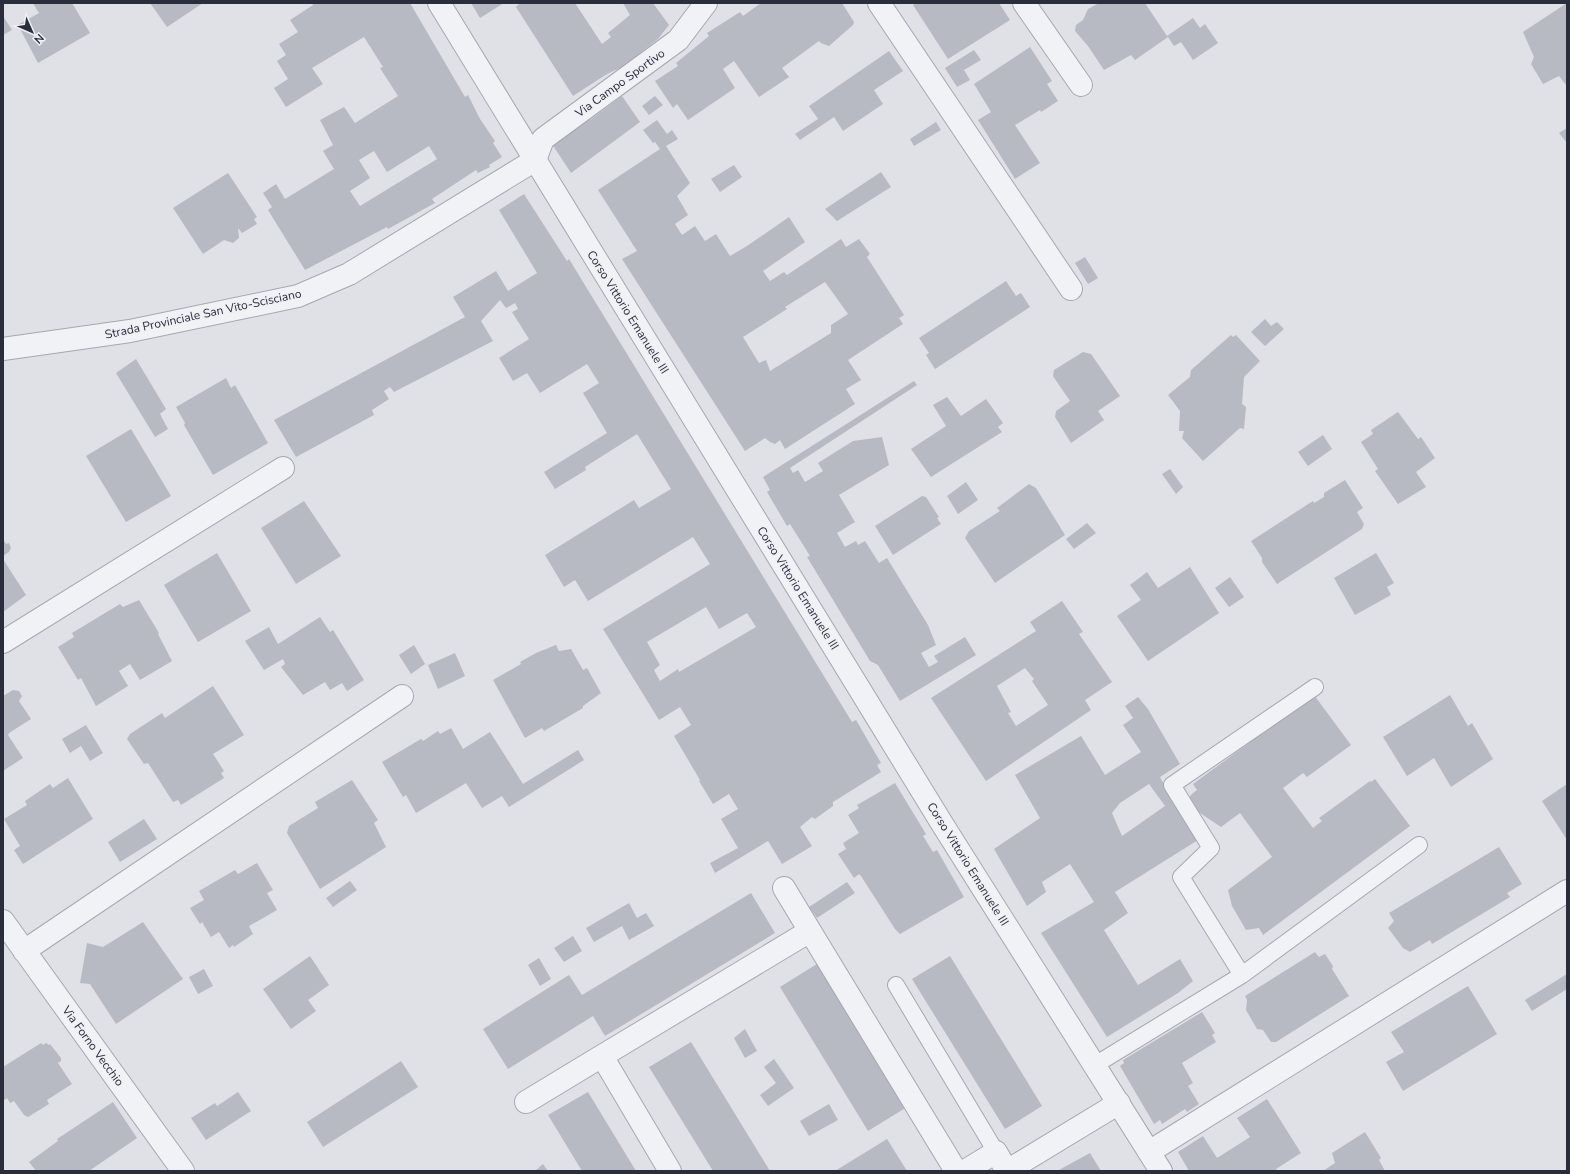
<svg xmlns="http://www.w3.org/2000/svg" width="1570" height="1174" viewBox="0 0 1570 1174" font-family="'Nunito Sans',sans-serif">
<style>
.building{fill:#b7bac3;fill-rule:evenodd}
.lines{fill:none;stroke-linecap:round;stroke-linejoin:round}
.service-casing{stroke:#a5a8b0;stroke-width:18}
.minor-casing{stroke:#a5a8b0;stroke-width:24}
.tertiary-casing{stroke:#a5a8b0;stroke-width:24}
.service{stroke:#f1f2f6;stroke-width:16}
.minor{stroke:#f1f2f6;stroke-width:22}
.tertiary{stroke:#f1f2f6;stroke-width:22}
.labels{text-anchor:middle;stroke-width:3;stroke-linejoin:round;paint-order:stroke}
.street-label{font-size:12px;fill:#2a2e3c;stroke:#eef0f5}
</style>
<rect width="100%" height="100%" fill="#dfe1e7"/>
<!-- building -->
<path class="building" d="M 33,3 L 72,3 L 90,33 L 38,63 L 18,25 L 39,13 Z
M 150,3 L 203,3 L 167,27 Z
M 312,3 L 410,3 L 465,97 L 468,95 L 480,119 L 495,141 L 493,143 L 502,157 L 489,165 L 490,167 L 478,173 L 476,170 L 432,199 L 435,203 L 388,229 L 387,227 L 305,270 L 268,210 L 272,207 L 263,193 L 276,184 L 285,199 L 334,169 L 323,151 L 333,145 L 320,120 L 344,107 L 355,123 L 398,96 L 380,68 L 383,67 L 364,37 L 312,68 L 323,84 L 286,107 L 274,88 L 288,79 L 277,61 L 286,55 L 279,44 L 298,32 L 290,20 L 313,5 ZM 429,146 L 437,159 L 360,206 L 350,191 L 370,178 L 359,160 L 374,151 L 387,172 Z
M 471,3 L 504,3 L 480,18 Z
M 520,3 L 575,3 L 602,44 L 611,37 L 608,33 L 630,15 L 623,3 L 653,3 L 669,25 L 658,39 L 622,67 L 607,74 L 573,96 L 516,7 Z
M 761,3 L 842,3 L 854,22 L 853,25 L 829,46 L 821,43 L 819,41 L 782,68 L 789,77 L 759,97 L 734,61 L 723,69 L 735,88 L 688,120 L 677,104 L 673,108 L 655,81 L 678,66 L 676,63 L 709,36 L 707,33 L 740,12 L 743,16 Z
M 916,3 L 999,3 L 1010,20 L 948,59 L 913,5 Z
M 1099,3 L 1145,3 L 1167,36 L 1193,18 L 1200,28 L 1205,24 L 1218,43 L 1193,60 L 1181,42 L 1174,46 L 1168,37 L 1135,60 L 1131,55 L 1104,70 L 1088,46 L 1075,31 L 1076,25 L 1083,20 L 1088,9 Z
M 1567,3 L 1567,86 L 1559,76 L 1543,84 L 1531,64 L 1534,57 L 1523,32 Z
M 3,16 L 12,30 L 3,35 Z
M 1030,47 L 1052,81 L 1047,84 L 1058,101 L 1041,112 L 1040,110 L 1015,125 L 1040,163 L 1015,179 L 978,120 L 991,112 L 974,84 Z
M 974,50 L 981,60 L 964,70 L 970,80 L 957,87 L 945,68 Z
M 889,51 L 903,71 L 874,90 L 883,104 L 843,131 L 834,117 L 800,140 L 795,134 L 818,119 L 809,106 Z
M 622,96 L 640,122 L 571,173 L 552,144 L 588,118 L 590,120 Z
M 655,96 L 663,105 L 649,115 L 642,106 Z
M 657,120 L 667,134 L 672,130 L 678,139 L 666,146 L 690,183 L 677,196 L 688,215 L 675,224 L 682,235 L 695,226 L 705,241 L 716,234 L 730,256 L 747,246 L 789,217 L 805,242 L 763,271 L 770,281 L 784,272 L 787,275 L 841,239 L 846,247 L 859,239 L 870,254 L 867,257 L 904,315 L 899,318 L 903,324 L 848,360 L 861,380 L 846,389 L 855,404 L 785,449 L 780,440 L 775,444 L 770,442 L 765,438 L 745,451 L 622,259 L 637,251 L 598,190 L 660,149 L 655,142 L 653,143 L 643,130 ZM 825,282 L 848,314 L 831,325 L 831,333 L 770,371 L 766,360 L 759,363 L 743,337 L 787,309 L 785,307 Z
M 936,122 L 941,130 L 914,146 L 910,139 Z
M 1567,128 L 1567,143 L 1559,133 Z
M 734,165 L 742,177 L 720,192 L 711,179 Z
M 881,172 L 891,187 L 837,221 L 825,209 Z
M 228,173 L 257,217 L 254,219 L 257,224 L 242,233 L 238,228 L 239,238 L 233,243 L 224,240 L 203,254 L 173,208 Z
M 524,194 L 567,261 L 569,259 L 852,722 L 856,720 L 881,763 L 877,765 L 881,772 L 833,802 L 833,806 L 815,819 L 812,817 L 800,827 L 812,846 L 782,864 L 768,841 L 715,873 L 710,863 L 738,848 L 721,819 L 738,809 L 729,794 L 713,804 L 699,781 L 700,780 L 674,736 L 691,725 L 680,707 L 659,720 L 603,629 L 710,564 L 693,537 L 588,601 L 575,580 L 564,587 L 545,555 L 634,500 L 639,508 L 671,489 L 637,434 L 585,467 L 586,470 L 555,489 L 544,472 L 607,433 L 583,393 L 599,383 L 587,364 L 540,393 L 527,373 L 513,381 L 499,358 L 529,339 L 512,312 L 518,309 L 515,303 L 506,308 L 500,300 L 481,321 L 493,341 L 394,392 L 390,387 L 384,391 L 389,399 L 372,410 L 374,415 L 296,457 L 274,420 L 465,317 L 453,297 L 496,271 L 508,291 L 537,273 L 499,210 ZM 706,607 L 719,629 L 747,613 L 756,627 L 679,672 L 678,669 L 660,681 L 654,670 L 660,665 L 647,642 Z
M 1085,257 L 1098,278 L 1088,284 L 1075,263 Z
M 1006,281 L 1016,296 L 1021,293 L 1030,307 L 935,369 L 926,355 L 929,353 L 919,338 Z
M 1265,319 L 1271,326 L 1277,322 L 1284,329 L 1265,346 L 1251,332 Z
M 1231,335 L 1233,337 L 1236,335 L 1260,361 L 1244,377 L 1242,404 L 1246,407 L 1244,429 L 1240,428 L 1203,461 L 1182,438 L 1184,431 L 1179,431 L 1180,411 L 1168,395 L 1190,377 L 1191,370 Z
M 1083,352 L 1091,354 L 1120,396 L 1098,411 L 1104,420 L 1071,443 L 1055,417 L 1056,411 L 1070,401 L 1053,376 L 1054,370 Z
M 136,359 L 166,409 L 160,414 L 168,429 L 155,437 L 116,373 Z
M 226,378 L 231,388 L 235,385 L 268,443 L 213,475 L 184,425 L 185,423 L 176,407 Z
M 914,381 L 917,385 L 790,468 L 793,473 L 798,470 L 805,482 L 823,471 L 818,463 L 853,441 L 882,437 L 889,465 L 839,495 L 855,522 L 837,533 L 845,547 L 856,541 L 858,545 L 865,541 L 879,563 L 887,558 L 928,625 L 936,645 L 921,653 L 929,667 L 938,662 L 934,656 L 965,637 L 976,655 L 900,701 L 878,665 L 870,661 L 807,557 L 810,556 L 790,524 L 787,526 L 767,492 L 770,490 L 763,477 Z
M 947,397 L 961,416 L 986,399 L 1003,423 L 998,427 L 1002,432 L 931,477 L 911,449 L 946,426 L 933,405 Z
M 1398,412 L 1418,439 L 1421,437 L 1435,458 L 1416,472 L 1426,487 L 1398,504 L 1375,471 L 1378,469 L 1361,442 L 1373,434 L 1371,430 Z
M 131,429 L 171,496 L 126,522 L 86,456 Z
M 1323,435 L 1332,449 L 1308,466 L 1298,452 Z
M 1170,469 L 1183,487 L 1176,494 L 1162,474 Z
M 1345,480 L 1363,508 L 1357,512 L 1364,524 L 1362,529 L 1277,584 L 1262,562 L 1262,558 L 1251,541 L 1313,501 L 1314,503 L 1324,497 L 1324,493 Z
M 966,482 L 978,500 L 958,514 L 947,496 Z
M 1029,484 L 1036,488 L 1065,535 L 995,583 L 965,538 L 969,531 L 1000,511 L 997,508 Z
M 922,496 L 926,497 L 939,517 L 937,518 L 941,524 L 893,555 L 875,526 Z
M 304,501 L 341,556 L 296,584 L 261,528 Z
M 1087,523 L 1096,533 L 1074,549 L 1066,539 Z
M 3,539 L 6,544 L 9,543 L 11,548 L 9,552 L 3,556 Z
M 217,553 L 251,611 L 198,642 L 164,585 Z
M 1376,553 L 1394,583 L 1387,587 L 1391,595 L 1355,615 L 1334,578 Z
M 3,559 L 26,595 L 3,612 Z
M 1190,567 L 1219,613 L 1148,661 L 1117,616 L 1141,600 L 1130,585 L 1147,572 L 1158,588 Z
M 1230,577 L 1244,597 L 1229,607 L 1215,588 Z
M 139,600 L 159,633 L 158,634 L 172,661 L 140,680 L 130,664 L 119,671 L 128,686 L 96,706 L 81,678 L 78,680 L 58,647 L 74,637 L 72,633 L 120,604 L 123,607 Z
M 1062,601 L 1083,632 L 1079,634 L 1112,682 L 1085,700 L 1091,710 L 986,781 L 931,698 L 1036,631 L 1030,622 ZM 1025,668 L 1034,679 L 1032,681 L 1048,705 L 1016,726 L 1008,713 L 1011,712 L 997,686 Z
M 320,617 L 330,632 L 333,630 L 364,680 L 347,691 L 342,683 L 330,690 L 325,682 L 303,695 L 281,667 L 285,664 L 283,659 L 264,670 L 245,641 L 269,627 L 278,644 Z
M 414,645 L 425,664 L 411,674 L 399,655 Z
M 556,645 L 559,651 L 571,649 L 583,670 L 587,668 L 601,693 L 583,706 L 583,708 L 544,731 L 542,728 L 525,738 L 493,680 L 521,664 L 520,662 L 536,653 Z
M 455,653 L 465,676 L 438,689 L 428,665 Z
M 213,686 L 244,735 L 213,754 L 224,771 L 221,773 L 224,778 L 181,805 L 178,800 L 173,802 L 148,763 L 144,764 L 127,739 L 130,734 L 162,713 L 165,718 Z
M 13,690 L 19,691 L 22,696 L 19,701 L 31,719 L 9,733 L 8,735 L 23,758 L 3,771 L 3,696 Z
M 1314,695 L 1351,745 L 1307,777 L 1303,773 L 1283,788 L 1313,828 L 1322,821 L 1319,818 L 1370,781 L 1371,782 L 1375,779 L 1410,826 L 1263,935 L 1259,928 L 1246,930 L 1232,906 L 1228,890 L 1272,857 L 1240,813 L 1221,827 L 1197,811 L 1187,800 L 1192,794 L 1197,790 L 1193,784 Z
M 1450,695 L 1468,726 L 1472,723 L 1493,759 L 1451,787 L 1434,758 L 1407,776 L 1383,737 Z
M 1138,697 L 1148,709 L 1180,764 L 1160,777 L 1172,800 L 1198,840 L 1115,892 L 1128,913 L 1104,930 L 1138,985 L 1180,959 L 1193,981 L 1178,993 L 1107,1037 L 1041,933 L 1094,902 L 1070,864 L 1042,882 L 1046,892 L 1027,906 L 994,849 L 1040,818 L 1015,775 L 1081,736 L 1105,775 L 1141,752 L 1123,725 L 1133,718 L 1125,706 ZM 1149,784 L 1165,806 L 1122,836 L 1112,813 L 1120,803 Z
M 86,725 L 103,753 L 90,761 L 81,746 L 70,753 L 62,739 Z
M 451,728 L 463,749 L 490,732 L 523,784 L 578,750 L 584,760 L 509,807 L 502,796 L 482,808 L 466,783 L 416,813 L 406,795 L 403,797 L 382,762 L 421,739 L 423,741 L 438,731 L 440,734 Z
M 68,778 L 93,819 L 23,864 L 14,850 L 20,846 L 4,819 L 27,805 L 25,801 L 50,784 L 53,788 Z
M 352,780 L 378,820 L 374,823 L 386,847 L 320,889 L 287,833 L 289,826 L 318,808 L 315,802 Z
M 895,783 L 926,834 L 923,836 L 933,852 L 937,850 L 964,897 L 900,934 L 895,929 L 861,876 L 859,874 L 854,878 L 838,854 L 846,849 L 843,843 L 859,833 L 848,815 L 859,808 L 857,805 Z
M 1567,784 L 1567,840 L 1542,801 Z
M 144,819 L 157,839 L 120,862 L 108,842 Z
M 1499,847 L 1522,884 L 1507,893 L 1510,897 L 1432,944 L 1430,940 L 1410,952 L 1403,948 L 1388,928 L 1394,921 L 1389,913 Z
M 257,863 L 273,890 L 267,893 L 277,910 L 249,926 L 253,934 L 234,947 L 233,945 L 229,948 L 219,932 L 211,937 L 202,922 L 200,924 L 190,908 L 204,900 L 199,891 L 235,870 L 238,874 Z
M 350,881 L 357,890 L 333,907 L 326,898 Z
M 847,882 L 855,893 L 817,918 L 809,907 Z
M 751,893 L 775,933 L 605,1036 L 593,1016 L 508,1069 L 483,1029 L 569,975 L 582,995 Z
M 629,903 L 637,918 L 646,913 L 654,926 L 629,940 L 622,926 L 594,942 L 586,928 Z
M 143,922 L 183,979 L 116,1024 L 90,984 L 80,983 L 87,943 L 103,947 Z
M 573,936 L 582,951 L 564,962 L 554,948 Z
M 1315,952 L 1319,957 L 1325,954 L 1333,966 L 1332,969 L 1349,996 L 1276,1042 L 1271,1042 L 1263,1030 L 1257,1029 L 1246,1010 L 1247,1000 L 1245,996 Z
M 310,956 L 329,985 L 308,1000 L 316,1011 L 291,1029 L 263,989 Z
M 950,956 L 1042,1106 L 1005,1129 L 912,979 Z
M 539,958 L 551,979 L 540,986 L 528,965 Z
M 820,962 L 907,1107 L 868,1131 L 780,987 Z
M 204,969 L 213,986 L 198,994 L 189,977 Z
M 1567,974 L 1567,989 L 1532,1011 L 1525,1000 Z
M 1468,986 L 1497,1034 L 1403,1091 L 1386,1062 L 1404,1052 L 1391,1032 Z
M 1202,1012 L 1215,1033 L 1212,1035 L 1216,1042 L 1182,1063 L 1193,1083 L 1188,1086 L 1199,1104 L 1187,1112 L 1185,1109 L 1162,1124 L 1160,1120 L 1154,1124 L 1120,1066 L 1124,1063 L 1123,1060 Z
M 745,1029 L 757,1051 L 745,1058 L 734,1038 Z
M 691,1042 L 770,1171 L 713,1171 L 649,1067 Z
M 41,1043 L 43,1045 L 46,1043 L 49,1045 L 50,1044 L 61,1058 L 61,1061 L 58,1063 L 72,1084 L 47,1100 L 49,1104 L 28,1117 L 24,1115 L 14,1101 L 10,1103 L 7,1098 L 3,1101 L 3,1067 Z
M 774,1059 L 794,1088 L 768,1106 L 760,1095 L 776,1083 L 764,1067 Z
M 401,1061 L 418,1087 L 323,1147 L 307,1122 Z
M 238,1092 L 251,1111 L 206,1140 L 191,1118 L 215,1103 L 217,1106 Z
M 588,1092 L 636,1171 L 582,1171 L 548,1115 Z
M 1267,1099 L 1301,1153 L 1276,1169 L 1277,1171 L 1189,1171 L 1178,1152 L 1203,1136 L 1217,1158 L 1250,1137 L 1237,1118 Z
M 113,1102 L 137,1138 L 89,1171 L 36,1171 L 29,1162 L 58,1141 L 57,1139 Z
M 829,1104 L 838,1120 L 809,1136 L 800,1121 Z
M 1365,1132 L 1381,1158 L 1379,1160 L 1385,1171 L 1323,1171 L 1335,1163 L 1332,1153 Z
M 887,1139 L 907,1171 L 835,1171 Z
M 1090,1153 L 1101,1171 L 1057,1171 Z
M 543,1164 L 548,1171 L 535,1171 Z"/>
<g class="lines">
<!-- service casing -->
<g class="service-casing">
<path id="service" d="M 1242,975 L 1181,877 L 1211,848 L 1172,785 L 1315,687
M 896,985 L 996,1152
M 1095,1065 L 1242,975 L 1419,845"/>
</g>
<!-- minor casing -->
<g class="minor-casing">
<path id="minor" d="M 879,3 L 1071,289
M 1024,3 L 1081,85
M 535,160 L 543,139 L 678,40 L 706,3
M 3,642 L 283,468
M 784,888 L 810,931
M 3,921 L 183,1171
M 24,951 L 402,696
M 526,1102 L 602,1056
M 1149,1152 L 1567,891
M 670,1171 L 602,1056 L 810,931 L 956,1171
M 965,1171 L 996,1152 L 1007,1171 L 1119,1103"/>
</g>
<!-- tertiary casing -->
<g class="tertiary-casing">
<path id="tertiary" d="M 439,3 L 941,822 L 1161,1171
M 3,349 L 130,331 L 298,296 L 349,274 L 535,160"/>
</g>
<!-- service -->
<use href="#service" class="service"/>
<!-- minor -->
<use href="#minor" class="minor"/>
<!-- tertiary -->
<use href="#tertiary" class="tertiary"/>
</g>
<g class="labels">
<!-- street labels -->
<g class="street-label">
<text transform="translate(620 83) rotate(-36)" y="4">Via Campo Sportivo</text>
<text transform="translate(628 312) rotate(58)" y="4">Corso Vittorio Emanuele III</text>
<text transform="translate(203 314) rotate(-12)" y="4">Strada Provinciale San Vito-Scisciano</text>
<text transform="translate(798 588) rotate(58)" y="4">Corso Vittorio Emanuele III</text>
<text transform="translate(968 864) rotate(58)" y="4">Corso Vittorio Emanuele III</text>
<text transform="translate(93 1046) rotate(54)" y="4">Via Forno Vecchio</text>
</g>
</g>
<!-- border -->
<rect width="1570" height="1174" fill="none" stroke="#2a2e3c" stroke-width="8"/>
<!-- north arrow -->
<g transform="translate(32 32) rotate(135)" stroke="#eef0f5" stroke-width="3" paint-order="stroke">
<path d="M0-3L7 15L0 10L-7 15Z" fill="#2a2e3c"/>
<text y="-6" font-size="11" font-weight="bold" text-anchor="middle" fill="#2a2e3c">N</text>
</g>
</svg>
